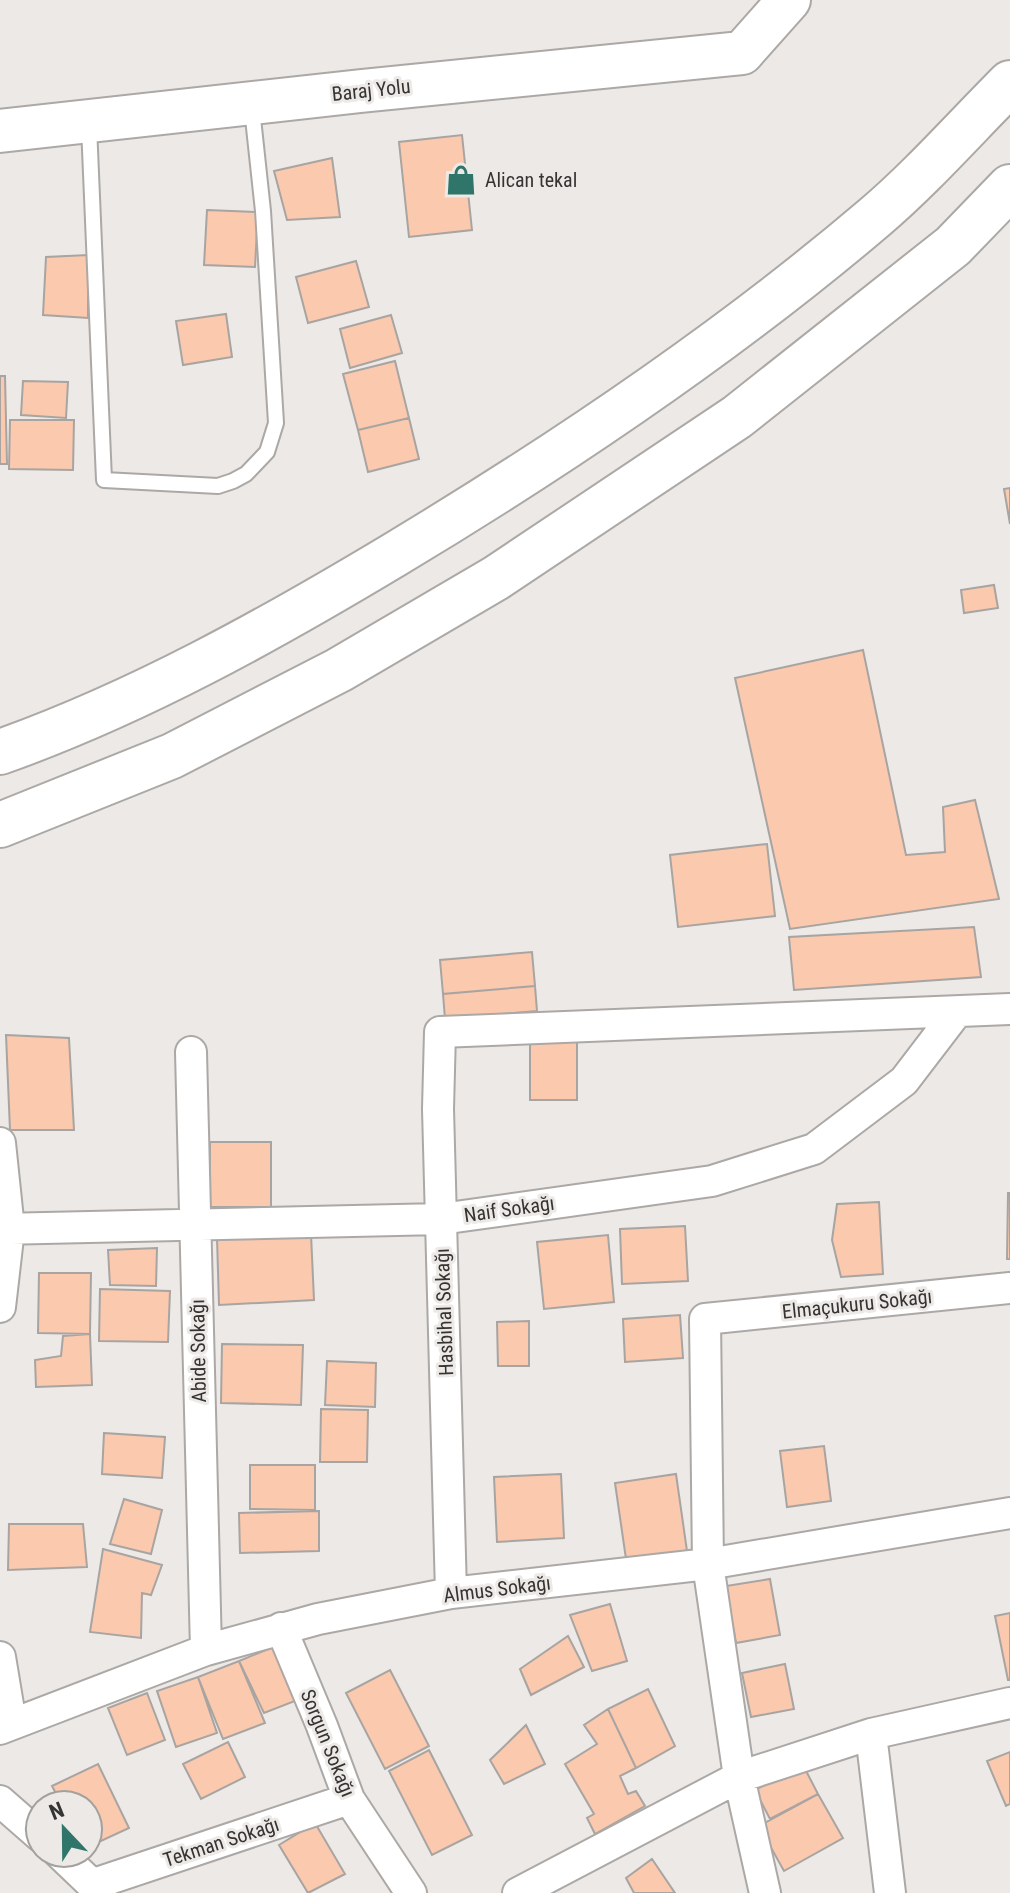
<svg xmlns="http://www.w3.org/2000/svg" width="1010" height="1893" viewBox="0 0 1010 1893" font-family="'Roboto Condensed',sans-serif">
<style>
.building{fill:#fbc9ad;stroke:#a8a4a2;stroke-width:2}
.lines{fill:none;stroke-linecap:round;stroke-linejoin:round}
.lane-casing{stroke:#aca8a5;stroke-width:18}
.street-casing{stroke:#aca8a5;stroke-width:34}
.secondary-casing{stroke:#aca8a5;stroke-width:46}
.highway-casing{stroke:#aca8a5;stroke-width:48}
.lane{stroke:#fff;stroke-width:14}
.street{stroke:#fff;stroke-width:30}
.secondary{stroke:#fff;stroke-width:42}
.highway{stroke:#fff;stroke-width:44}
.labels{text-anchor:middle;stroke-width:6;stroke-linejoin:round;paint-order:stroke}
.street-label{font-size:20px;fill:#353432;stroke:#ece9e6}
.poi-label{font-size:20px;fill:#353432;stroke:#ece9e6;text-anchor:start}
</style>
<rect width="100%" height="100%" fill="#ece9e6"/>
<!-- building -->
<path class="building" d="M 462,135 L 472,230 L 409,237 L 399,142 Z
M 332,158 L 340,217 L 287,220 L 274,171 Z
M 207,210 L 258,212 L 255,267 L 204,265 Z
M 88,255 L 88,318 L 43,315 L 46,257 Z
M 356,261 L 369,307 L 308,323 L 296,277 Z
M 226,314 L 232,357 L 183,365 L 176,321 Z
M 391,315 L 402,353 L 350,368 L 340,329 Z
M 395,361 L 409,418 L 358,430 L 343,374 Z
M 0,376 L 5,376 L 7,464 L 0,464 Z
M 23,381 L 68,382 L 66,418 L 21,415 Z
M 409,418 L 419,459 L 368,472 L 358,430 Z
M 10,420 L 74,420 L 73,470 L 9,469 Z
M 1010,488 L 1010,524 L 1004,489 Z
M 994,585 L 998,608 L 964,613 L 961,590 Z
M 863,650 L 906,855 L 945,852 L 943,807 L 975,800 L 999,899 L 790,929 L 735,678 Z
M 767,844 L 775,916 L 678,927 L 670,855 Z
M 974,927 L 981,977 L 794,990 L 789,937 Z
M 532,952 L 535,986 L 443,994 L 440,960 Z
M 535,986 L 537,1011 L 445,1019 L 443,994 Z
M 6,1035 L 69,1038 L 74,1130 L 10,1130 Z
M 530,1037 L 577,1037 L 577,1100 L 530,1100 Z
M 210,1142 L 271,1142 L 271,1207 L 210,1207 Z
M 1008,1193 L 1010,1193 L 1010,1259 L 1007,1259 Z
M 879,1202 L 883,1274 L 841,1277 L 832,1240 L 837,1204 Z
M 685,1226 L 688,1281 L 622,1284 L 620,1229 Z
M 311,1234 L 314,1300 L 219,1305 L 217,1238 Z
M 608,1235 L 614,1302 L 544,1309 L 537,1242 Z
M 157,1248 L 156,1286 L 110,1285 L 108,1250 Z
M 39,1273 L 91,1273 L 90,1334 L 38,1333 Z
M 100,1289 L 170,1291 L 168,1342 L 99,1341 Z
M 680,1315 L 683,1358 L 625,1362 L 623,1319 Z
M 529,1321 L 529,1366 L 498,1366 L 497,1322 Z
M 90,1334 L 92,1385 L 36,1387 L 35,1360 L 61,1356 L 63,1336 Z
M 222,1344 L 303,1345 L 301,1405 L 221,1403 Z
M 327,1361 L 376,1363 L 375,1407 L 325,1405 Z
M 321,1409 L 368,1410 L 367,1462 L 320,1462 Z
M 104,1433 L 165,1437 L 162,1478 L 102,1474 Z
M 824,1446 L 831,1501 L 787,1507 L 780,1451 Z
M 250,1465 L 315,1465 L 315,1510 L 250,1509 Z
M 561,1474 L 564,1538 L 497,1542 L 494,1477 Z
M 676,1474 L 687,1551 L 626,1559 L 615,1483 Z
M 124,1499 L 162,1510 L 151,1554 L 110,1544 Z
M 319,1511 L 319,1551 L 240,1553 L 239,1513 Z
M 9,1524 L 83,1524 L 87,1567 L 8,1570 Z
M 103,1549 L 162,1565 L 151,1595 L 142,1593 L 141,1638 L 90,1632 Z
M 770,1579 L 780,1635 L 736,1643 L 726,1586 Z
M 610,1604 L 627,1661 L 592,1671 L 570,1615 Z
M 1010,1613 L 1010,1680 L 1008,1680 L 995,1616 Z
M 568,1636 L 584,1667 L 531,1695 L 520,1669 Z
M 278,1645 L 300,1699 L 264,1713 L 239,1661 Z
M 239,1661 L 265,1723 L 223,1739 L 198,1677 Z
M 785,1664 L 794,1709 L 751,1717 L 742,1673 Z
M 390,1670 L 429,1746 L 385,1769 L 346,1693 Z
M 198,1677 L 217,1733 L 176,1747 L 157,1691 Z
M 648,1689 L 675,1746 L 636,1768 L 608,1709 Z
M 147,1693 L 165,1740 L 127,1755 L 108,1708 Z
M 608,1709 L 636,1768 L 620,1776 L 628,1794 L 636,1791 L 645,1806 L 595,1834 L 587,1818 L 594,1814 L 565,1764 L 597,1744 L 584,1725 Z
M 526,1725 L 545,1764 L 504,1784 L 490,1760 Z
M 228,1742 L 245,1777 L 201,1799 L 183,1764 Z
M 429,1750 L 472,1835 L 432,1855 L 389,1771 Z
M 1010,1752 L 1010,1804 L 1006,1806 L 987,1761 Z
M 98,1764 L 129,1828 L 88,1847 L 88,1805 L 62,1805 L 52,1786 Z
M 803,1765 L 818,1794 L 770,1819 L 755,1790 Z
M 818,1794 L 843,1838 L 784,1871 L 759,1826 Z
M 315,1823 L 345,1874 L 308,1893 L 279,1845 Z
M 652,1859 L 675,1893 L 634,1893 L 626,1878 Z"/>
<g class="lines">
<!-- lane casing -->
<g class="lane-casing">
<path id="lane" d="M 89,126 L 104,480 L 218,486 L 233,481 L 246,474 L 267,452 L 276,423 L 263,211 L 252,109"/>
</g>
<!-- street casing -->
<g class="street-casing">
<path id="street" d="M 191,1052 L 206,1650
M 0,1143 L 9,1229 L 0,1307
M 0,1229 L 441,1219 L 712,1181 L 814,1149 L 904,1081 L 956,1013
M 451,1593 L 438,1109 L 440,1032 L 1010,1009
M 281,1628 L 322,1726 L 349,1799 L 411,1893
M 0,1657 L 11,1723
M 0,1729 L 206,1650 L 318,1619 L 451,1593 L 708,1564 L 1010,1513
M 871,1734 L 890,1893
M 0,1801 L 40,1836
M 59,1853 L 101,1893
M 94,1884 L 349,1799
M 518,1893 L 739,1777 L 871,1734 L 1010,1703
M 765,1893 L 739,1777 L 708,1564 L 705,1319 L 1010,1288"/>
</g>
<!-- secondary casing -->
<g class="secondary-casing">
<path id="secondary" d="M 0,131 L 361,91 L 742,53 L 789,0"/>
</g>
<!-- highway casing -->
<g class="highway-casing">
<path id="highway" d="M 0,752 C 138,703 269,630 394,555 C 562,454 726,344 875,217 C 922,177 966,127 1010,83
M 0,825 L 172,756 L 339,670 L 496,578 L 737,417 L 953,246 L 1010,187"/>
</g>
<!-- lane -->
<use href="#lane" class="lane"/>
<!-- street -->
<use href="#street" class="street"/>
<!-- secondary -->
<use href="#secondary" class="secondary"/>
<!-- highway -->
<use href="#highway" class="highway"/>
</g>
<!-- icons -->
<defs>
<g id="shop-bare" transform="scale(2.4)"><path d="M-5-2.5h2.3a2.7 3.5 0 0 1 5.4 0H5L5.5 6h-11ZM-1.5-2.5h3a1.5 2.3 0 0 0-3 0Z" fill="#2f7569" stroke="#ece9e6" stroke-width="2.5" paint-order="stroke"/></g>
</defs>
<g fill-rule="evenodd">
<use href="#shop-bare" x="461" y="180"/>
</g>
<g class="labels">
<!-- street labels -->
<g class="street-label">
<text transform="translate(371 90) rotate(-6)" y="7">Baraj Yolu</text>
<text transform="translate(509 1209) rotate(-8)" y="7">Naif Sokağı</text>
<text transform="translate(857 1304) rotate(-6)" y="7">Elmaçukuru Sokağı</text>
<text transform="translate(444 1312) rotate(-92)" y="7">Hasbihal Sokağı</text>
<text transform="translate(198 1351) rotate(-91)" y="7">Abide Sokağı</text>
<text transform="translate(497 1589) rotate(-7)" y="7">Almus Sokağı</text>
<text transform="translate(328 1743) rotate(68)" y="7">Sorgun Sokağı</text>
<text transform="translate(221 1842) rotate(-18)" y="7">Tekman Sokağı</text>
</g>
<!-- poi labels -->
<g class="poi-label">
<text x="485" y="187">Alican tekal</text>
</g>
</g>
<!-- north arrow -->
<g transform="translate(64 1829) rotate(338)"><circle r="38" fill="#ece9e6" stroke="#a3a19e" stroke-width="2"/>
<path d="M0-6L14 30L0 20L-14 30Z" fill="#2f7569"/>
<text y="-12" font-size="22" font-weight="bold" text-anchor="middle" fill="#353432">N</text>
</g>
</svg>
